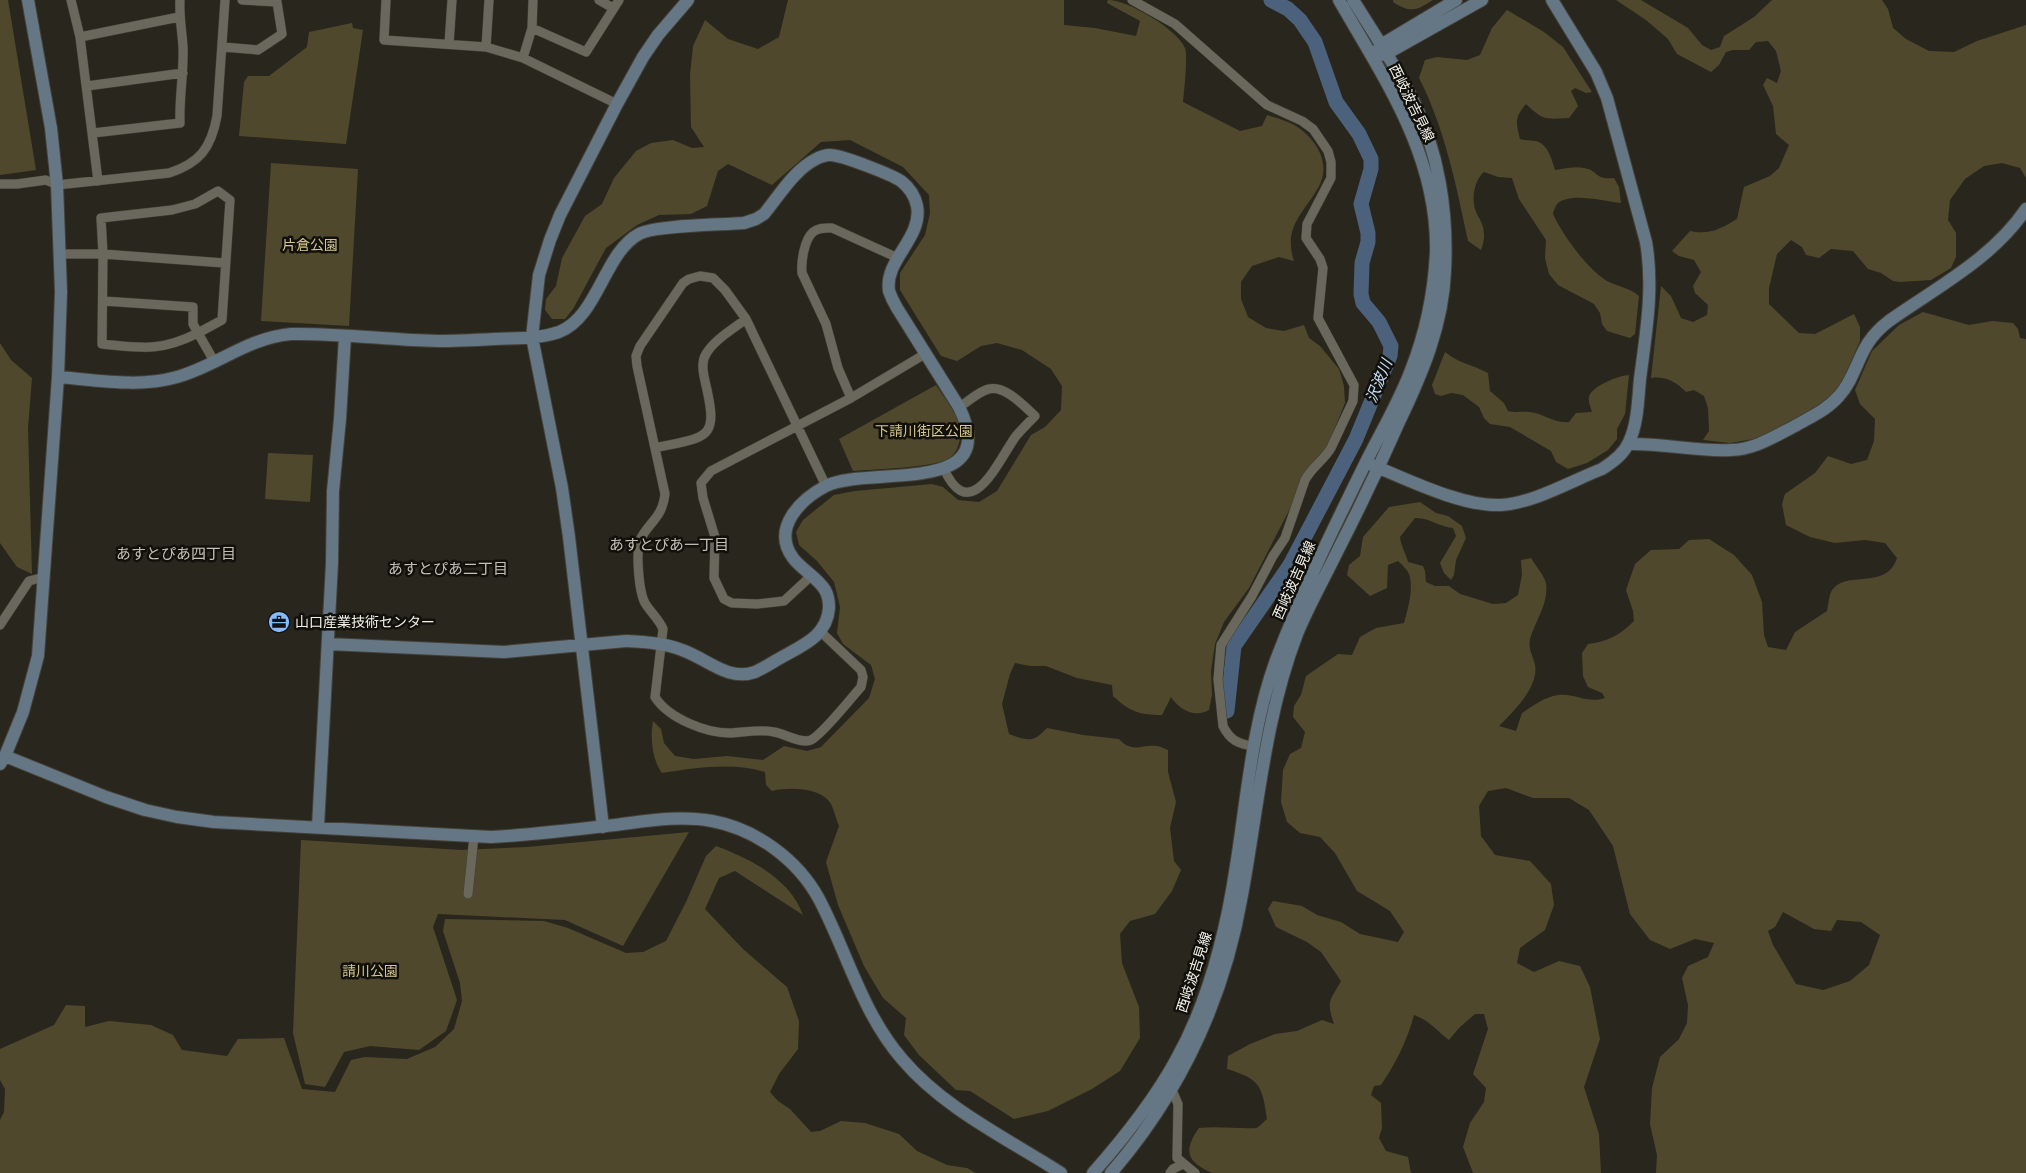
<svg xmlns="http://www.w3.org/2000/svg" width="2026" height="1173" viewBox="0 0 2026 1173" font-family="Signika,'Noto Sans JP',sans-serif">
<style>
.green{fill:#4f482c;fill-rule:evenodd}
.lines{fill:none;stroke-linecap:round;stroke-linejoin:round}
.river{stroke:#4c617b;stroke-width:15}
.street-casing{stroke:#434139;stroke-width:10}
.secondary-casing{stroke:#434139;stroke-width:14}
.street{stroke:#6a685c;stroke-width:9}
.secondary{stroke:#657684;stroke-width:12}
.labels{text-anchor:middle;stroke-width:5;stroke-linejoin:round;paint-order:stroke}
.street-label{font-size:14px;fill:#f1f0e9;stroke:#11100b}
.park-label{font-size:14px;fill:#d6c88d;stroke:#11100b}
.poi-label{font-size:14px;fill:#f1f0e9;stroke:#11100b;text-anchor:start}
.water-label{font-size:15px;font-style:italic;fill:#c9e0fd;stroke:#11100b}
.neighbourhood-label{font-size:15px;fill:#c4c1b4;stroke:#11100b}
</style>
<rect width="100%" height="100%" fill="#29271d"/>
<!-- green -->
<path class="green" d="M 0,0 L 8,0 L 36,170 L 0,175 Z
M 788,0 L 1064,0 L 1064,25 L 1095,28 L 1136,36 L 1140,21 L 1107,3 L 1108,0 C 1128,0 1177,29 1185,48 C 1188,57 1184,91 1183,102 L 1240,131 L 1262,126 L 1267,115 C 1277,118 1288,121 1296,126 C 1317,140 1332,164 1318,188 C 1303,214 1283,227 1294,261 L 1279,257 L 1252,266 L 1241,282 L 1241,299 L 1248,317 L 1266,328 L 1284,331 L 1304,325 L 1309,338 L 1320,346 L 1339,369 L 1344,386 L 1345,403 L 1326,450 L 1302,476 L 1296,497 L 1249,588 L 1224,622 L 1215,644 L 1211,671 L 1212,695 L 1209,710 C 1194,718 1180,710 1171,697 L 1162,715 C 1140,715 1130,712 1113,696 L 1112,685 L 1077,678 L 1046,666 L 1030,666 L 1015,663 L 1010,674 L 1002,704 L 1009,734 C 1028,741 1033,743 1047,728 L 1083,735 L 1119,739 C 1133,754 1141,744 1157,746 C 1160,746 1165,749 1168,750 L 1168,772 L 1176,802 L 1170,828 L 1174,861 L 1181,870 L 1172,891 L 1155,914 L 1130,921 L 1120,934 L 1122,963 L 1139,1007 L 1140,1038 L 1120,1071 L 1092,1089 L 1048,1111 L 1014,1119 L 970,1091 L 956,1090 L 919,1055 L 904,1035 L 906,1018 L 883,998 L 864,966 L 838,905 L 826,862 L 839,826 C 836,819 834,810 831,804 C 821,787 788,787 772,791 L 766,785 L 765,772 C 733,762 695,768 662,773 C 652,760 650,737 653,721 L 661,729 L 664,743 L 675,756 L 694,759 L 727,756 L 763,760 L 784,746 L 807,751 L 821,747 L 869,698 L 875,679 L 871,665 L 843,644 L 837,633 L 840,607 L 834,582 L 817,561 L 799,545 L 796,532 L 803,520 L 834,495 L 855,491 L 932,484 L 943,487 L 958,500 L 979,502 L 997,491 L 1031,435 L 1045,427 L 1061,410 L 1062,386 L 1051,369 L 1022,350 L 997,343 L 981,346 L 957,361 L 941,356 L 900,290 L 900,273 L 925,235 L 930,213 L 929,195 L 903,167 L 850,140 L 821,142 L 772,185 L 728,164 L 718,171 L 707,206 L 691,214 L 659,215 L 637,225 L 606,248 L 573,309 L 565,319 L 552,319 L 545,310 L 546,299 L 556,286 L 562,258 L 585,216 L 602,204 L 614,178 L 636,151 L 651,143 L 673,140 L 692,148 L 704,147 L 691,127 L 690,75 L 693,46 L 705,20 L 728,39 L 758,49 L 779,37 Z
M 1393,0 L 1433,0 C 1416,11 1410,13 1393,2 Z
M 1616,0 L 1641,0 L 1688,28 L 1702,45 L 1711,50 L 1720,47 L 1724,36 L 1754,17 L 1772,0 L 1882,0 L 1888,9 L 1893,28 L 1906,39 L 1929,51 L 1954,52 L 1977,41 L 2026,25 L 2026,178 L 2020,168 L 2002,163 L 1984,166 L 1965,179 L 1950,200 L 1948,220 L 1956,233 L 1956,257 L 1951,268 L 1931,280 L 1900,282 L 1893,281 L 1881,273 L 1868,269 L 1853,251 L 1831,249 L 1819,258 L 1806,255 L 1802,247 L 1791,240 L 1777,254 L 1769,288 L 1769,304 L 1799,333 L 1815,334 L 1854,314 L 1860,327 L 1860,341 L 1839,389 L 1812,410 L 1759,438 L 1730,443 L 1703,440 L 1709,431 L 1708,408 L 1704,396 L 1694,390 L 1686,392 C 1676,382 1666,376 1651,378 L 1661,286 L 1671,296 L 1681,318 L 1693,322 L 1707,315 L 1708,305 L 1695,293 L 1693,286 L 1701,272 L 1694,260 L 1679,256 L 1672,251 L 1690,231 C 1710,235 1720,229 1737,219 L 1744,187 L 1770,176 L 1779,168 L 1789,145 L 1776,134 L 1773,106 L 1763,85 L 1767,78 L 1777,83 L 1781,71 L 1776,51 L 1768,41 L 1756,42 L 1749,50 L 1733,50 L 1726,52 L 1719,65 L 1711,72 L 1677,54 L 1668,39 L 1646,20 Z
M 1507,10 L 1544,32 L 1563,47 L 1592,92 L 1586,93 L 1575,88 L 1571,91 L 1578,106 L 1569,118 C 1545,119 1544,121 1526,104 C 1514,118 1516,123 1520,139 C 1526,141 1530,140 1536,141 C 1548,144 1552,160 1555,170 C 1564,169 1575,166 1584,168 C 1598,170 1594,180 1614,178 L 1619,187 L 1621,203 C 1604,201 1571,192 1558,203 C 1555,206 1554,210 1553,214 C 1562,234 1587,269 1607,281 C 1618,287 1629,287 1639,296 L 1635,334 L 1630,338 L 1607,331 L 1602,324 L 1600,313 L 1594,304 L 1558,285 L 1549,274 L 1545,258 L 1546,240 L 1519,199 L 1512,178 L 1498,177 L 1484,172 C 1474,180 1471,200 1476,212 C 1478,217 1482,222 1483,227 C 1485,235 1484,242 1481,250 L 1468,241 C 1456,185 1445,129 1419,78 L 1425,60 L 1437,57 L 1467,60 L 1480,55 L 1492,28 Z
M 352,23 L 353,28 L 363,30 L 346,144 L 239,136 L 244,82 L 248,76 L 269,76 L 307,47 L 309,32 Z
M 271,163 L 358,169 L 349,326 L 261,321 Z
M 1923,312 L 1969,325 L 1992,321 L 2013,323 L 2018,329 L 2020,338 L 2026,339 L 2026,1173 L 1656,1173 L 1657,1155 L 1650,1124 L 1652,1088 L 1660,1057 L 1679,1039 L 1687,1023 L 1688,1005 L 1682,978 L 1688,966 L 1708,957 L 1714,943 L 1695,939 L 1670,949 L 1650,940 L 1630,914 L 1613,846 L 1589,810 L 1569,798 L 1533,798 L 1506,788 L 1488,791 L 1479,806 L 1481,836 L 1495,855 L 1530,861 L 1551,884 L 1554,905 L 1545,930 L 1520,948 L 1517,963 L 1534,972 L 1559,961 L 1580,966 L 1590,987 L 1600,1039 L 1584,1087 L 1599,1134 L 1601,1173 L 1473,1173 L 1463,1147 L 1470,1123 L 1484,1102 L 1486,1088 L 1473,1074 L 1488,1029 L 1484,1014 L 1475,1014 L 1459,1028 L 1449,1040 C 1437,1031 1429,1020 1414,1015 C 1407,1041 1396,1063 1381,1085 L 1374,1086 L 1371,1095 L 1381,1103 L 1382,1128 L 1379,1138 L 1386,1151 L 1408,1157 L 1411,1173 L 1212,1173 C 1188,1162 1182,1152 1199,1128 C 1219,1126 1237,1129 1257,1128 L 1267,1119 C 1262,1085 1260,1079 1227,1069 L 1228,1056 L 1250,1044 L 1275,1034 L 1297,1031 L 1322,1020 L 1334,1024 C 1326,1000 1330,1001 1341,981 L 1321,952 L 1307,942 L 1276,927 L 1268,909 L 1273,901 L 1302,906 L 1317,915 L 1341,922 L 1360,934 L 1398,942 L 1404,932 L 1390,911 L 1357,891 L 1335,853 L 1320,837 L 1300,833 L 1287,822 L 1281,802 L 1283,770 L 1290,754 L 1301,748 L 1305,732 L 1293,717 L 1294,706 L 1301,695 L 1306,676 L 1338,654 L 1352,655 L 1360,637 L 1376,628 L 1404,623 C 1408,609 1414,588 1409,574 C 1407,569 1402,565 1398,561 L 1388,565 L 1387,588 L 1370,596 L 1347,575 L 1349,565 L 1360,556 L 1363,537 L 1389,507 L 1420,502 L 1436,513 L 1448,516 L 1462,526 L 1466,538 L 1456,560 L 1454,575 L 1451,580 L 1444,573 L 1440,563 L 1456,536 L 1453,528 C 1439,527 1429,517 1415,518 L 1400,537 C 1401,547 1406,553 1408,562 L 1423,566 L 1425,571 L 1426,582 L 1435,586 L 1449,586 L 1460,594 L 1493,604 L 1506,603 L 1518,595 L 1522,575 L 1521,560 L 1531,558 C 1535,565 1545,576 1546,584 C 1549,603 1535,621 1530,639 C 1528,650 1533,655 1535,665 C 1539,687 1513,712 1499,726 L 1516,731 L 1522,713 C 1533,706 1544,697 1558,695 C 1575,693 1587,704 1605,698 L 1602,693 L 1588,687 L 1583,676 L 1582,653 L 1588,644 C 1607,642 1620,635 1634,621 L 1633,611 L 1626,590 L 1635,564 L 1651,550 L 1679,549 L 1689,540 L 1709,539 L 1734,555 L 1752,575 L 1762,602 L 1764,635 L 1768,647 L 1786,650 L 1795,632 L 1827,611 C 1828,606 1829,597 1831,592 C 1845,568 1886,592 1897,558 L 1885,543 L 1865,540 L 1835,543 L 1810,537 L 1786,525 L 1782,504 L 1785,494 L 1815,473 L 1828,456 L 1851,464 L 1867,460 L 1874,441 L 1875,419 L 1860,404 L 1855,390 L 1872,351 L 1899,325 ZM 1783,912 L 1814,929 L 1831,931 L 1837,920 L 1861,922 L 1880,935 L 1869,965 L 1850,981 L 1823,990 L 1796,984 L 1773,945 L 1768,931 L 1775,927 Z
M 0,343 L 11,360 L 32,378 L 28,428 L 32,574 L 17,567 L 0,543 Z
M 1445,352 C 1460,364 1471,364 1488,373 L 1490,391 L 1504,403 L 1508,411 C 1516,413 1522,411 1529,412 C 1544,413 1554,424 1569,422 L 1576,413 L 1592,412 C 1591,408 1588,402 1589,397 C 1591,386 1620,375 1629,375 L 1625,414 L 1617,429 L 1617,439 L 1608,450 L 1587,463 L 1568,469 L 1556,462 L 1551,451 L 1510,427 L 1490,424 L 1484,418 L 1479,407 L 1463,395 L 1451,393 L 1441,396 L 1435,394 L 1432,385 Z
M 936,385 C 944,397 956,412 960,425 C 962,435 959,450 951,457 C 939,468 873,469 853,471 L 839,439 Z
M 268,453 L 313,455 L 310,502 L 265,499 Z
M 689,832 L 623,946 L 565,920 L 438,914 L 433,927 L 457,1000 L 446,1031 L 419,1050 L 370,1046 L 344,1052 L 325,1087 L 305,1084 L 293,1033 L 301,840 L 461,850 L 527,847 Z
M 716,846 C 751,859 790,879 803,915 L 735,871 L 719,878 L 705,909 L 743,949 L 787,987 L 799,1021 L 798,1049 L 779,1074 L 770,1092 L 778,1101 L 790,1109 L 811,1132 L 820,1131 L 841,1121 L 865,1123 L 899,1134 L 917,1151 L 947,1165 L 967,1168 L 976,1173 L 0,1173 L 0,1120 L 4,1112 L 5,1089 L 0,1080 L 0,1049 L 54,1025 L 66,1005 L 85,1006 L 85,1027 L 109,1021 L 151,1025 L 173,1035 L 182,1050 L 227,1056 L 238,1039 L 284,1038 L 302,1089 L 335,1092 L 351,1060 L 365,1057 L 407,1059 L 435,1047 L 454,1029 L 462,1001 L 460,983 L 443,931 L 445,919 L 544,921 L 568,928 L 626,953 L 643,952 L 666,941 L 686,902 L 706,856 Z"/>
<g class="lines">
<!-- river -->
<path class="river" d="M 1227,711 L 1234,646 L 1290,565 L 1356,439 L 1390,356 L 1391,346 L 1379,322 L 1363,303 L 1361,294 L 1362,263 L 1368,242 L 1368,233 L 1361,204 L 1371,169 L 1371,159 L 1359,134 L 1336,102 L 1315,42 L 1300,20 L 1288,9 L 1271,0"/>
<!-- street casing -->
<g class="street-casing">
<path id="street" d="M 71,0 L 80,37 L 98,181
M 386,0 L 384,40 L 486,47 L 523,58 L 617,104
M 599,0 L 613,8
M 1132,0 L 1175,24 L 1267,105 L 1302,121 L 1313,129 L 1328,151 L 1331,162 L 1331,178 L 1307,224 L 1306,238 L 1320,259 L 1323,268 L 1318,318 L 1354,385 L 1353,401 L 1331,448 C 1324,460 1312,467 1305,480 L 1285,538 L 1273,556 L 1252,596 L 1221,645 L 1218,679 L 1223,726 C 1230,740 1238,744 1253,746
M 532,28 L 586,52 L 619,0
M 80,37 L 179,17
M 449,44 L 452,0
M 223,47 L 258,50 L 282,34 L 277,2 L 242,0
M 486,47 L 489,0
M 523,58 L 532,28 L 533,0
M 87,86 L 183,73
M 93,133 L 180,123 C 179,97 184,73 183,47 C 182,31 179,16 180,0
M 0,184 L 17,184 L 46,180 L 57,185 L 169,173 C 200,163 211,148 217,116 L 225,0
M 60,254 L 103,254 L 224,263
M 103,301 L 193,307 L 193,324 L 198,333 C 160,352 142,348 102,344 L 103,254 L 101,218 L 172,210 L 195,204 L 218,191 L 230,200 L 222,320 L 198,333 L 214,361
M 851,398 L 838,368 L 826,324 L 802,273 C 801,262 804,240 813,232 C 819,227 826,228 832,228 L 898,258
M 655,448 C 710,436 719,440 705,381 C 703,372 701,362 706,354 C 714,340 733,329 746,319
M 944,469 C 971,528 999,459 1016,436 C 1022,429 1029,422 1035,416 C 1024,406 1005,385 989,389 C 979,391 968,402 959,407
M 811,576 L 784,601 L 757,604 L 732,603 L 724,599 L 714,578 L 715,537 L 703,498 L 701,483 L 711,471 L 851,398 L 925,354
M 0,625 L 29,581 L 44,577
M 821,632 L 861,670 L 863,677 L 861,687 C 851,698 823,734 811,740 C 800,744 786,734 774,732 C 761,729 746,732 732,733 C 707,734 668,718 655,697 L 663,629 C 659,619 651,613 645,603 C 639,592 635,550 641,538 C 651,520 662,518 665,494 L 637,366 L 636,356 L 640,346 L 683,283 L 689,279 L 700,276 L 713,278 L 725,290 L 746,319 L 826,486
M 468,894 L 474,836
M 1172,1090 L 1178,1104 L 1177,1158 L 1195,1173
M 1170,1173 L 1173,1169 L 1183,1164"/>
</g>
<!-- secondary casing -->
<g class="secondary-casing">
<path id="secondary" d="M 1377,51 L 1381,45 L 1456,0
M 1380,55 L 1386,54 L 1482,0
M 58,377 C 97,380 139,388 177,377 C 217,366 247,338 291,334 C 340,333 389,340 438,341 C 457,341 476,340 495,339 C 516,338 539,339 559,332 C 598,317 604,253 639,234 C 655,225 722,225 744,223 L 756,219 L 764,214 C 779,196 794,170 816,159 C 819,157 826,155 830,155 C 842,155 892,175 901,181 C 910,188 915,196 917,206 C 923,238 884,260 889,291 C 891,297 894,303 897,308 L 959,407 C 1004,498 868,465 826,486 C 801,499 771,528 793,558 C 802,570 817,577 825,590 C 828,595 829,602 829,608 C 827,636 803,645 782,657 C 773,662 764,668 755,672 C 728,682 706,658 682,650 C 664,643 644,642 626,641 L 504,652 L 328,644
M 1628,444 C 1663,443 1697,452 1731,450 C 1754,450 1775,436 1795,426 C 1810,417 1827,410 1839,396 C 1853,381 1857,360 1868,343 C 1874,334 1881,327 1889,321 C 1937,287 1992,259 2026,209
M 1372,465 C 1408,480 1463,507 1501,505 C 1534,503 1571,481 1602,469 C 1613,462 1624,454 1629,442 C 1638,423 1638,399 1640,379 C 1646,333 1654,288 1646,242 L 1607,98 L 1596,72 L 1552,0
M 5,756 L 106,797 L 145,810 L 177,817 L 214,822 L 491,837 C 532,835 573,830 615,825 C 647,821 680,815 712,821 C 756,829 798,860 819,899 C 847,952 862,1013 902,1059 C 943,1108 1008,1139 1061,1173
M 0,764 L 5,756 L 23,712 L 38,656 L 58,377 L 61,292 L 57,185 L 51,128 L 28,0
M 318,827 L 332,563 L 333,491 L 340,419 L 345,336
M 603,827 L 569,537 L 562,488 L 532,337 L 539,275 L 550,240 L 560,215 L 617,104 L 643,57 L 658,35 L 688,0
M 1093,1173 C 1124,1138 1153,1102 1176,1060 C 1209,1001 1226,933 1236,866 C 1247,797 1252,726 1276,660 C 1302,592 1334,527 1366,462 C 1381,432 1399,402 1411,370 C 1426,332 1434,293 1436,252 C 1438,156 1385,80 1339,0
M 1111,1173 C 1180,1093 1224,999 1242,895 C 1258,808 1265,717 1297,634 C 1309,605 1325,577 1339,548 C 1360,507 1380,465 1399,422 C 1422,374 1443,325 1445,271 C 1448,213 1439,151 1412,98 C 1395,65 1373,32 1353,0"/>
</g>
<!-- street -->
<use href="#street" class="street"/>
<!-- secondary -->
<use href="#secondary" class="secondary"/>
</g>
<!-- icons -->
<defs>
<g id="office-disc" transform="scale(1.125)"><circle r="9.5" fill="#86bbfb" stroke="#11100b"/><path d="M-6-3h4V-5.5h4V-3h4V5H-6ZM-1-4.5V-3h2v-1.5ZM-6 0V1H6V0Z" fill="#111"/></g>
</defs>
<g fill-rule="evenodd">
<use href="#office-disc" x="279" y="622"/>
</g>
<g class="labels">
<!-- street labels -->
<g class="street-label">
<text transform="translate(1412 103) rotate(64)" y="5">西岐波吉見線</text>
<text transform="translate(1294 580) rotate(-66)" y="5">西岐波吉見線</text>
<text transform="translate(1194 972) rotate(-72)" y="5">西岐波吉見線</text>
</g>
<!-- park labels -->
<g class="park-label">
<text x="310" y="250">片倉公園</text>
<text x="924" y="436">下請川街区公園</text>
<text x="370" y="976">請川公園</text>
</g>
<!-- poi labels -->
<g class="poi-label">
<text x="295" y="627">山口産業技術センター</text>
</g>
<!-- water labels -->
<g class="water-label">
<text transform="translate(1379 381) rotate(-68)" y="5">沢波川</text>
</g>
<!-- neighbourhood labels -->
<g class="neighbourhood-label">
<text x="669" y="550">あすとぴあ一丁目</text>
<text x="176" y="559">あすとぴあ四丁目</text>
<text x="448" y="574">あすとぴあ二丁目</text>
</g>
</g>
</svg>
